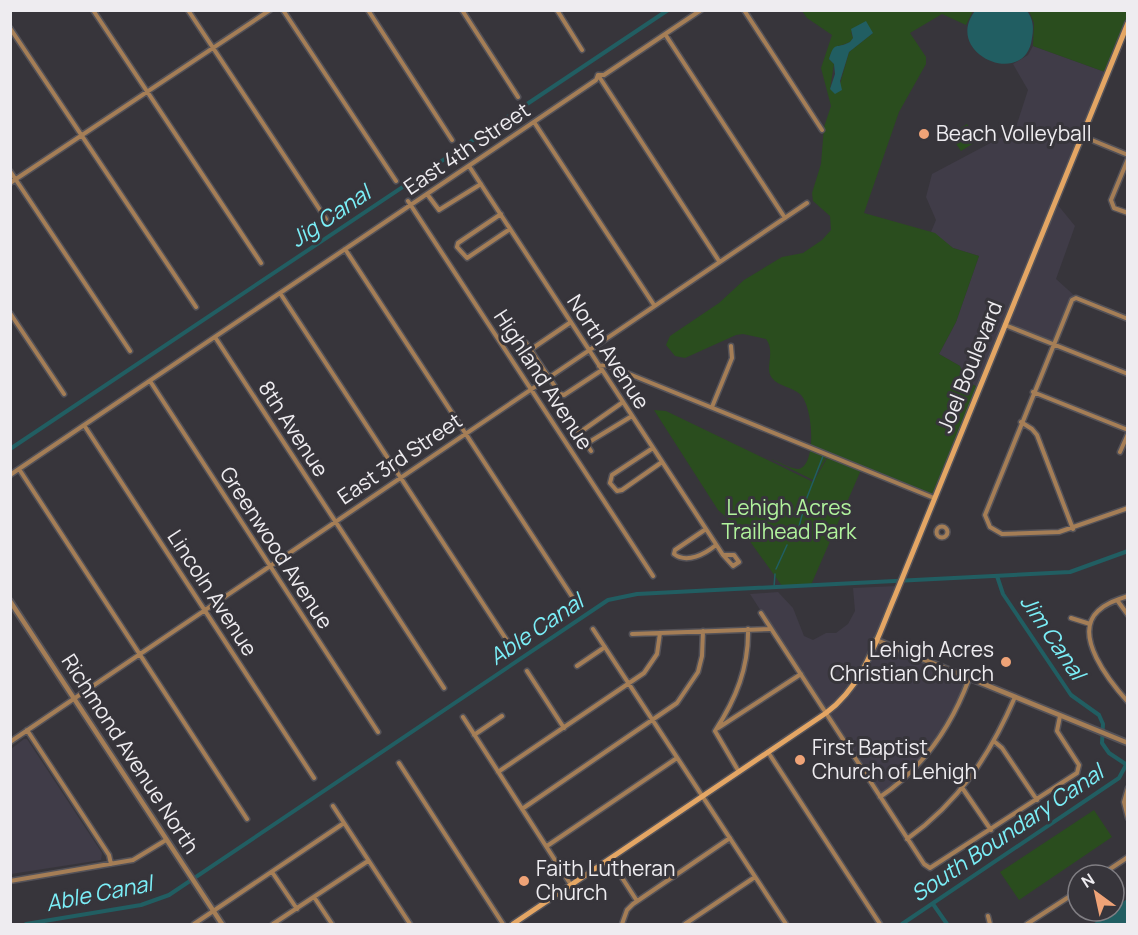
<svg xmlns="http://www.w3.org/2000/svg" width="1138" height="935" viewBox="0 0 1138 935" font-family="Manrope,sans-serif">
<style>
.built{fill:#403c48}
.green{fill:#2a4d1e;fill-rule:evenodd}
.water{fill:#215e62}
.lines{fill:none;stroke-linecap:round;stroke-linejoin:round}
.stream{stroke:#215e62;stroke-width:1.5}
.canal{stroke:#215e62;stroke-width:4}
.minor-casing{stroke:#545258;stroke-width:7}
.tertiary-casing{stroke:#545258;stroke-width:8}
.secondary-casing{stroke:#545258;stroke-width:8}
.minor{stroke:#a57e56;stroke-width:4}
.tertiary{stroke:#a57e56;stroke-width:4.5}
.secondary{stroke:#e4a664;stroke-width:5}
.poi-dot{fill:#efa377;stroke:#37353b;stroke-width:2}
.labels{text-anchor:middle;stroke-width:6;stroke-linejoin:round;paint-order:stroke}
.poi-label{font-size:21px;fill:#eeecf0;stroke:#37353b;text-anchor:start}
.street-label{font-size:21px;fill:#eeecf0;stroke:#37353b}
.park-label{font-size:21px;fill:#b1f39d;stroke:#37353b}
.water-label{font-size:22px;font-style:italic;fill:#7beff8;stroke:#37353b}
</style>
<rect width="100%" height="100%" fill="#37353b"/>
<!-- built -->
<path class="built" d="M 1033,46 L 1105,72 L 977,387 L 964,379 L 960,366 L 939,354 L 956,322 L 979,256 L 953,248 L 931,232 L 936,220 L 926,197 L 932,174 L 1015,130 L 1028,90 L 1013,64 L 1028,55 Z
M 1057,204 L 1075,226 L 1056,279 L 1076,297 L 1056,345 L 1007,326 Z
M 897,586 L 857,677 L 844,695 L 825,711 L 750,594 L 778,592 L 793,608 L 804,636 L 813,640 L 826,633 L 836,633 L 848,624 L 855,611 L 853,588 Z
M 877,643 L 969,681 L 948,727 L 935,747 L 904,780 L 883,798 L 827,715 L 853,690 Z
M 24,739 L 27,739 L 102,853 L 101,860 L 11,874 L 11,749 Z"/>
<!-- green -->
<path class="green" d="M 802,11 L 973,11 L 966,25 L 942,14 L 910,33 L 926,57 L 926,64 L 899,112 L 864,213 L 935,233 L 953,248 L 979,256 L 956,322 L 939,354 L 960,366 L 964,379 L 977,387 L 933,495 L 829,453 L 813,480 L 771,459 C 779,461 788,468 797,469 C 817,469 814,407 800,394 C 792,387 778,386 772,378 C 764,369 776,352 766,339 L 743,334 L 736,335 L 685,358 L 675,356 L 666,345 L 670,336 L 719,303 L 744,280 L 782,257 L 803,253 L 822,240 L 831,230 L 830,216 L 813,201 L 812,193 L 821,164 L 824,127 L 831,106 L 821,68 L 832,35 L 807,18 ZM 851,32 L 873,33 L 849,52 L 840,84 L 830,89 L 834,64 L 829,59 C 834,43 837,48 850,42 L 853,38 Z
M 1029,11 L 1127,11 L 1127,17 L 1105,72 L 1033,46 L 1034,23 Z
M 967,124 L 977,141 L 961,151 L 950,135 Z
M 654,410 L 666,411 L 813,482 L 829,455 L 861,470 L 811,585 L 782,586 L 744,533 L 718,510 Z
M 1094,810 L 1112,837 L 1019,900 L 1000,872 Z"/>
<!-- water -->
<path class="water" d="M 975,11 L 1027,11 C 1033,19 1034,27 1032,38 C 1026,90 942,54 975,11 Z
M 866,21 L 873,33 L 849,52 L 840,81 L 842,90 L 835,94 L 830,89 L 835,74 L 834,64 L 829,59 C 835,40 835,50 850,42 L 853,38 L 851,29 Z
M 1127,899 L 1127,924 L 1093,924 Z"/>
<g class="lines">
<!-- stream -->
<path class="stream" d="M 806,500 L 823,456
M 790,539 L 797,534 L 805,504
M 776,569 L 787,545
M 774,587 L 775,574"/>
<!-- canal -->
<path class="canal" d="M 10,449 L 668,10
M 997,576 L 1003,594 L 1071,695 L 1099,715 L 1103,724 L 1102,743 L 1109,753 L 1127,765
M 933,904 L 947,924
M 26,924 L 141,905 L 169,895 L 608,600 L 637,594 L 1070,572 L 1128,551
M 902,924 L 1119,778 L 1126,765"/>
<!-- minor casing -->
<g class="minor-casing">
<path id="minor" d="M 93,10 L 261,263
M 188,10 L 326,219
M 283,10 L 396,181
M 368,10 L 452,140
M 462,10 L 518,97
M 557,10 L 582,50
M 744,10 L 822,130
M 10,28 L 196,307
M 665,34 L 785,218
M 598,75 L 719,261
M 534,122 L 654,305
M 1082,136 L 1128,155
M 1128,159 L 1111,200 L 1114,208 L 1128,213
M 469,166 L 723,555
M 10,171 L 130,351
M 10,183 L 270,10
M 427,194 L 439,210 L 481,184
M 408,201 L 653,576
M 501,214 L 458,243 L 457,247 L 467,258 L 510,229
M 345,249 L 573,598
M 280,293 L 508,642
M 10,313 L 64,394
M 1128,319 L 1076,298 L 1072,300 L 985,515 L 990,527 L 1002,534 L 1059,532 L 1128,508
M 1005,325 L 1128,374
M 215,337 L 444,688
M 526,343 L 560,394 L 564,395 L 602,370
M 530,350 L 571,322
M 599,366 L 607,365 L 934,498
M 150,381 L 378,732
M 1033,392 L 1128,430
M 712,407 L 732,358 L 731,346
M 1021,422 L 1032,429 L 1037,435 L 1073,529
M 84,425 L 314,778
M 574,425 L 591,451
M 579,433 L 623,402
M 586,444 L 632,416
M 653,448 L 612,475 L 610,483 L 617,491 L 622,490 L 662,462
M 1120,452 L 1128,434
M 19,469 L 247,819
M 10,475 L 596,80 L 598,75 L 604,75 L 701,10
M936.5 532a5.5 5.5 0 1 1 11 0a5.5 5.5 0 1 1-11 0Z
M 706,529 L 675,550 L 674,554 C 687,564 705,554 716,545
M 723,555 L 734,555 L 739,562 L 733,566 Z
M 1128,596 C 1117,600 1106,603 1098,611 C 1072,635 1110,682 1128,702
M 1117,600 L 1128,615
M 761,613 L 924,864 L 930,868 L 1077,773 L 1079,765 L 1057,731 L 1060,716
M 1071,618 L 1090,624
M 593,629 L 786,924
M 632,634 L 770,629
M 577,666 L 605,647
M 527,671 L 564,728
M 463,717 L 571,885
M 718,728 L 801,674
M 27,730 L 109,855 L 111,864
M 474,735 L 502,716
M 10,742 L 807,203
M 995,742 L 1002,748 L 1037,800
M 768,752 L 880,924
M 399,763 L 503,924
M 498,772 L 644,673 L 657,654 L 660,633
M 739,772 L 715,731 C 736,699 749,667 748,629
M 1128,788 L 1124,802 L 1128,818
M 963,789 L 991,830
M 880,797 C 923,768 951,727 969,679
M 333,806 L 410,924
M 522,809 L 677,703 L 698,672 L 702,656 L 703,631
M 907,839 C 959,802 990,755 1015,697
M 547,846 L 677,758
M 610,859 L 637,901
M 272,872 L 297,909
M 1101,875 L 1128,857
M 10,881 L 133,860 L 166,840
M 314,897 L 332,924
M 988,916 L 990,924
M 194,924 L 344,823
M 273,924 L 368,861
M 622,924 L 627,910 L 633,904 L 730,838
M 685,924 L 755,877
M 1027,924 L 1078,891"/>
</g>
<!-- tertiary casing -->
<g class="tertiary-casing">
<path id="tertiary" d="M 10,601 L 222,924
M 876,640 L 1128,743"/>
</g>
<!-- secondary casing -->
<g class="secondary-casing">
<path id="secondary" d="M 513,924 L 826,713 C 864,685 877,638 895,596 L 1128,23"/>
</g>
<!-- minor -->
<use href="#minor" class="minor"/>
<!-- tertiary -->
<use href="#tertiary" class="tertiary"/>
<!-- secondary -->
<use href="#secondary" class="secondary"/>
</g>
<!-- markers -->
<g class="poi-dot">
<circle cx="924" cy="134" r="6"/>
<circle cx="1006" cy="662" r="6"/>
<circle cx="800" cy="760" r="6"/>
<circle cx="524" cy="881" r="6"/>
</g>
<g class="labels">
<!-- poi labels -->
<g class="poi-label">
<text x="936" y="141">Beach Volleyball</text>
<text x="994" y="657" text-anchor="end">Lehigh Acres<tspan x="994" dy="24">Christian Church</tspan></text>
<text x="812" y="755">First Baptist<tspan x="812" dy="24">Church of Lehigh</tspan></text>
<text x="536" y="876">Faith Lutheran<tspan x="536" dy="24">Church</tspan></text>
</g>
<!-- street labels -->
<g class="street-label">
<text transform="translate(467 149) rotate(-34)" y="7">East 4th Street</text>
<text transform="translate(608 352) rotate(57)" y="7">North Avenue</text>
<text transform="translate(970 367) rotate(-68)" y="7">Joel Boulevard</text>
<text transform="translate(543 380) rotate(57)" y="7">Highland Avenue</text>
<text transform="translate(293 429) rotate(57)" y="7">8th Avenue</text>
<text transform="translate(400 459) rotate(-34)" y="7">East 3rd Street</text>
<text transform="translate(276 548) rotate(57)" y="7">Greenwood Avenue</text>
<text transform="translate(212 593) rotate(57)" y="7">Lincoln Avenue</text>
<text transform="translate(130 754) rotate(57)" y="7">Richmond Avenue North</text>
</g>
<!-- park labels -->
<g class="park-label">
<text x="789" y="515">Lehigh Acres<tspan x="789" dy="24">Trailhead Park</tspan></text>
</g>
<!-- water labels -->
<g class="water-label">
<text transform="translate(330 216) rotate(-34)" y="8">Jig Canal</text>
<text transform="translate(536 629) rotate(-34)" y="8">Able Canal</text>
<text transform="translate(1053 637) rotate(56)" y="8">Jim Canal</text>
<text transform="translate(1007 833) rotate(-34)" y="8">South Boundary Canal</text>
<text transform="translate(99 893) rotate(-11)" y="8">Able Canal</text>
</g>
</g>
<!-- border -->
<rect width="1138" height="935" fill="none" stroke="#eeecf0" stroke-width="24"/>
<!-- north arrow -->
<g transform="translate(1096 893) rotate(327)"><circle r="28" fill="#37353b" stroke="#807e83" stroke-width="1.5"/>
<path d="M0-4.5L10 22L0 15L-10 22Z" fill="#efa377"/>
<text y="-9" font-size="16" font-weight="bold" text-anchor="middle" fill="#eeecf0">N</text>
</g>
</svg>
